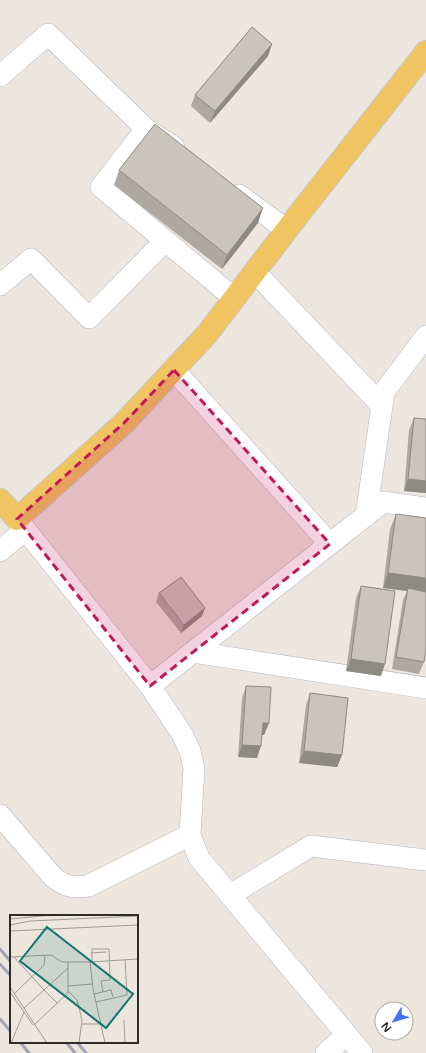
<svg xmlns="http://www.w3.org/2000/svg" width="426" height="1053" viewBox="0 0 426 1053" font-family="'Varela Round',sans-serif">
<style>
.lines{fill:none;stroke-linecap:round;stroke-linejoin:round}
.minor-casing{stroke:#b1b5bf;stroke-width:22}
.major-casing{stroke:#c8c8c8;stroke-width:24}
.minor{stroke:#fff;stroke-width:21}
.major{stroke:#efc461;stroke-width:22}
.rail{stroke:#a1a5b5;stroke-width:3}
.wall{fill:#ada9a2}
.shaded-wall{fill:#8d8984}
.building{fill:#c9c4bc;stroke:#8d8984}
.marked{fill:#c2185b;fill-opacity:0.2;stroke:#c2185b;stroke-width:3;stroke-dasharray:8 5;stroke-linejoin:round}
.inset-road{fill:none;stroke:#9f9b96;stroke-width:1}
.view{fill:#0f766e;fill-opacity:0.15;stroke:#0f766e;stroke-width:2}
.inset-edge{fill:none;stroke:#2b2b2b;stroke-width:2}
</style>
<rect width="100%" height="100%" fill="#ede6de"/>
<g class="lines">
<!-- minor casing -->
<g class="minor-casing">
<path id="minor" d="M 0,76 L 48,34 L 146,129 L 174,147
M 146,129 L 101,187 L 234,298
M 239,195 L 287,230
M 255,272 L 382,406
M 0,285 L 31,259 L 89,318 L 165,241
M 174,370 L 330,544
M 366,516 L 384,392 L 426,336
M 17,519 L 150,686 L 182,734 L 190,751 L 194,768 L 190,835 L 199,858 L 362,1053
M 0,551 L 25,530
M 193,652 L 426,688
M 150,686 L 383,502 L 426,508
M 0,815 L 53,877 C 66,887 72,888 88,886 L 190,835
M 230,895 L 311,846 L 426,860
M 326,1053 L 347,1035"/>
</g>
<!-- major casing -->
<g class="major-casing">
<path id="major" d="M 0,500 L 17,519 L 124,423 L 207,334 L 299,214 L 426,52"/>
</g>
<!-- minor -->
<use href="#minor" class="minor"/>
<!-- major -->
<use href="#major" class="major"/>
<!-- rail -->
<path class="rail" d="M 0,949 L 11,962
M 0,964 L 11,976
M 0,1019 L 11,1032
M 20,1042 L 29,1053
M 66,1042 L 75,1053
M 77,1042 L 86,1053"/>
</g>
<!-- wall -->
<path class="wall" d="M 272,44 L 268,56 L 210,123 L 191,106 L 195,95 Z
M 119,170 L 258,223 L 222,269 L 114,185 Z
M 414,418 L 426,493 L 404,491 L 409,430 Z
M 396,514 L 424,662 L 419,674 L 392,669 L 403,600 L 407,591 L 383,588 L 390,529 Z
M 361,586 L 381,676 L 346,671 L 356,598 Z
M 159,593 L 205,608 L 202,616 L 181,633 L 156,602 Z
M 246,686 L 269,723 L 264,735 L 262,735 L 257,758 L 238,757 L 242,698 Z
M 310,693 L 342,755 L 337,767 L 299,763 L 306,705 Z"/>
<!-- shaded-wall -->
<path class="shaded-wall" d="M 272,44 L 268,56 L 210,123 L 215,111 Z
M 263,208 L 258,223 L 222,269 L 227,255 Z
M 408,479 L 426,481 L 426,493 L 404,491 Z
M 388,573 L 426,578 L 426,594 L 408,588 L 407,591 L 383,588 Z
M 205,608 L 202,616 L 181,633 L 184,625 Z
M 351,659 L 385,664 L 381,676 L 346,671 Z
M 263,723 L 269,723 L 264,735 L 259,735 Z
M 242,745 L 261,746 L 257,758 L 238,757 Z
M 304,751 L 342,755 L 337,767 L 299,763 Z"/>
<!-- building -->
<path class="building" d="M 252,27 L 272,44 L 215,111 L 195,95 Z
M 155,124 L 263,208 L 227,255 L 119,170 Z
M 414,418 L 426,419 L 426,481 L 408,479 Z
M 396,514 L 426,518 L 426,578 L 388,573 Z
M 181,577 L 205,608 L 184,625 L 159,593 Z
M 361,586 L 395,591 L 385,664 L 351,659 Z
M 408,588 L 426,592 L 426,648 L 424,662 L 396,657 Z
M 246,686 L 271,687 L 269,723 L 263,723 L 261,746 L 242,745 Z
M 310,693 L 348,698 L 342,755 L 304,751 Z"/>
<!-- marked area -->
<path class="marked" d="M 174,370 L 330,544 L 150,686 L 17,519 L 124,423 Z"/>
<!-- overview -->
<g transform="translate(10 915)">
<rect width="128" height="128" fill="#ede6de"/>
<path class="inset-road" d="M 0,4 L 42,0M 0,10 L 20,6 L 128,1M 0,16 L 128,10M 81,38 L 96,37M 0,42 L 41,40 L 52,47 L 80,47M 4,42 L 34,75 L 58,53M 82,47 L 82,34 L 99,34 L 100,65 L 91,66 L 93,77M 58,71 L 82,69M 0,72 L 37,128M 58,76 L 67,85 L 72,105 L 69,128M 0,77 L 23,110M 4,79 L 34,50 L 35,41M 84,79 L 101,75 L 103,82M 86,87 L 117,80 L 115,45M 14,93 L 34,75 L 47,88M 114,105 L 115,128M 72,109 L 91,109M 24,110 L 58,78 L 58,47M 1,128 L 14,97M 95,128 L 83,74 L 80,47 L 128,44"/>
<path class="view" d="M 37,12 L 123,79 L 96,113 L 10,46 Z"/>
<rect width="128" height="128" class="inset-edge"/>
</g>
<!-- north arrow -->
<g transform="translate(394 1021) rotate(232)"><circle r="19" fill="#ffffff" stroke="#aaaaaa"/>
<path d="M0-3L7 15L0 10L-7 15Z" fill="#416ff7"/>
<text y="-6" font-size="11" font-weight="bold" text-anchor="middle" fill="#2b2b2b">N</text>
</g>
</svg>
